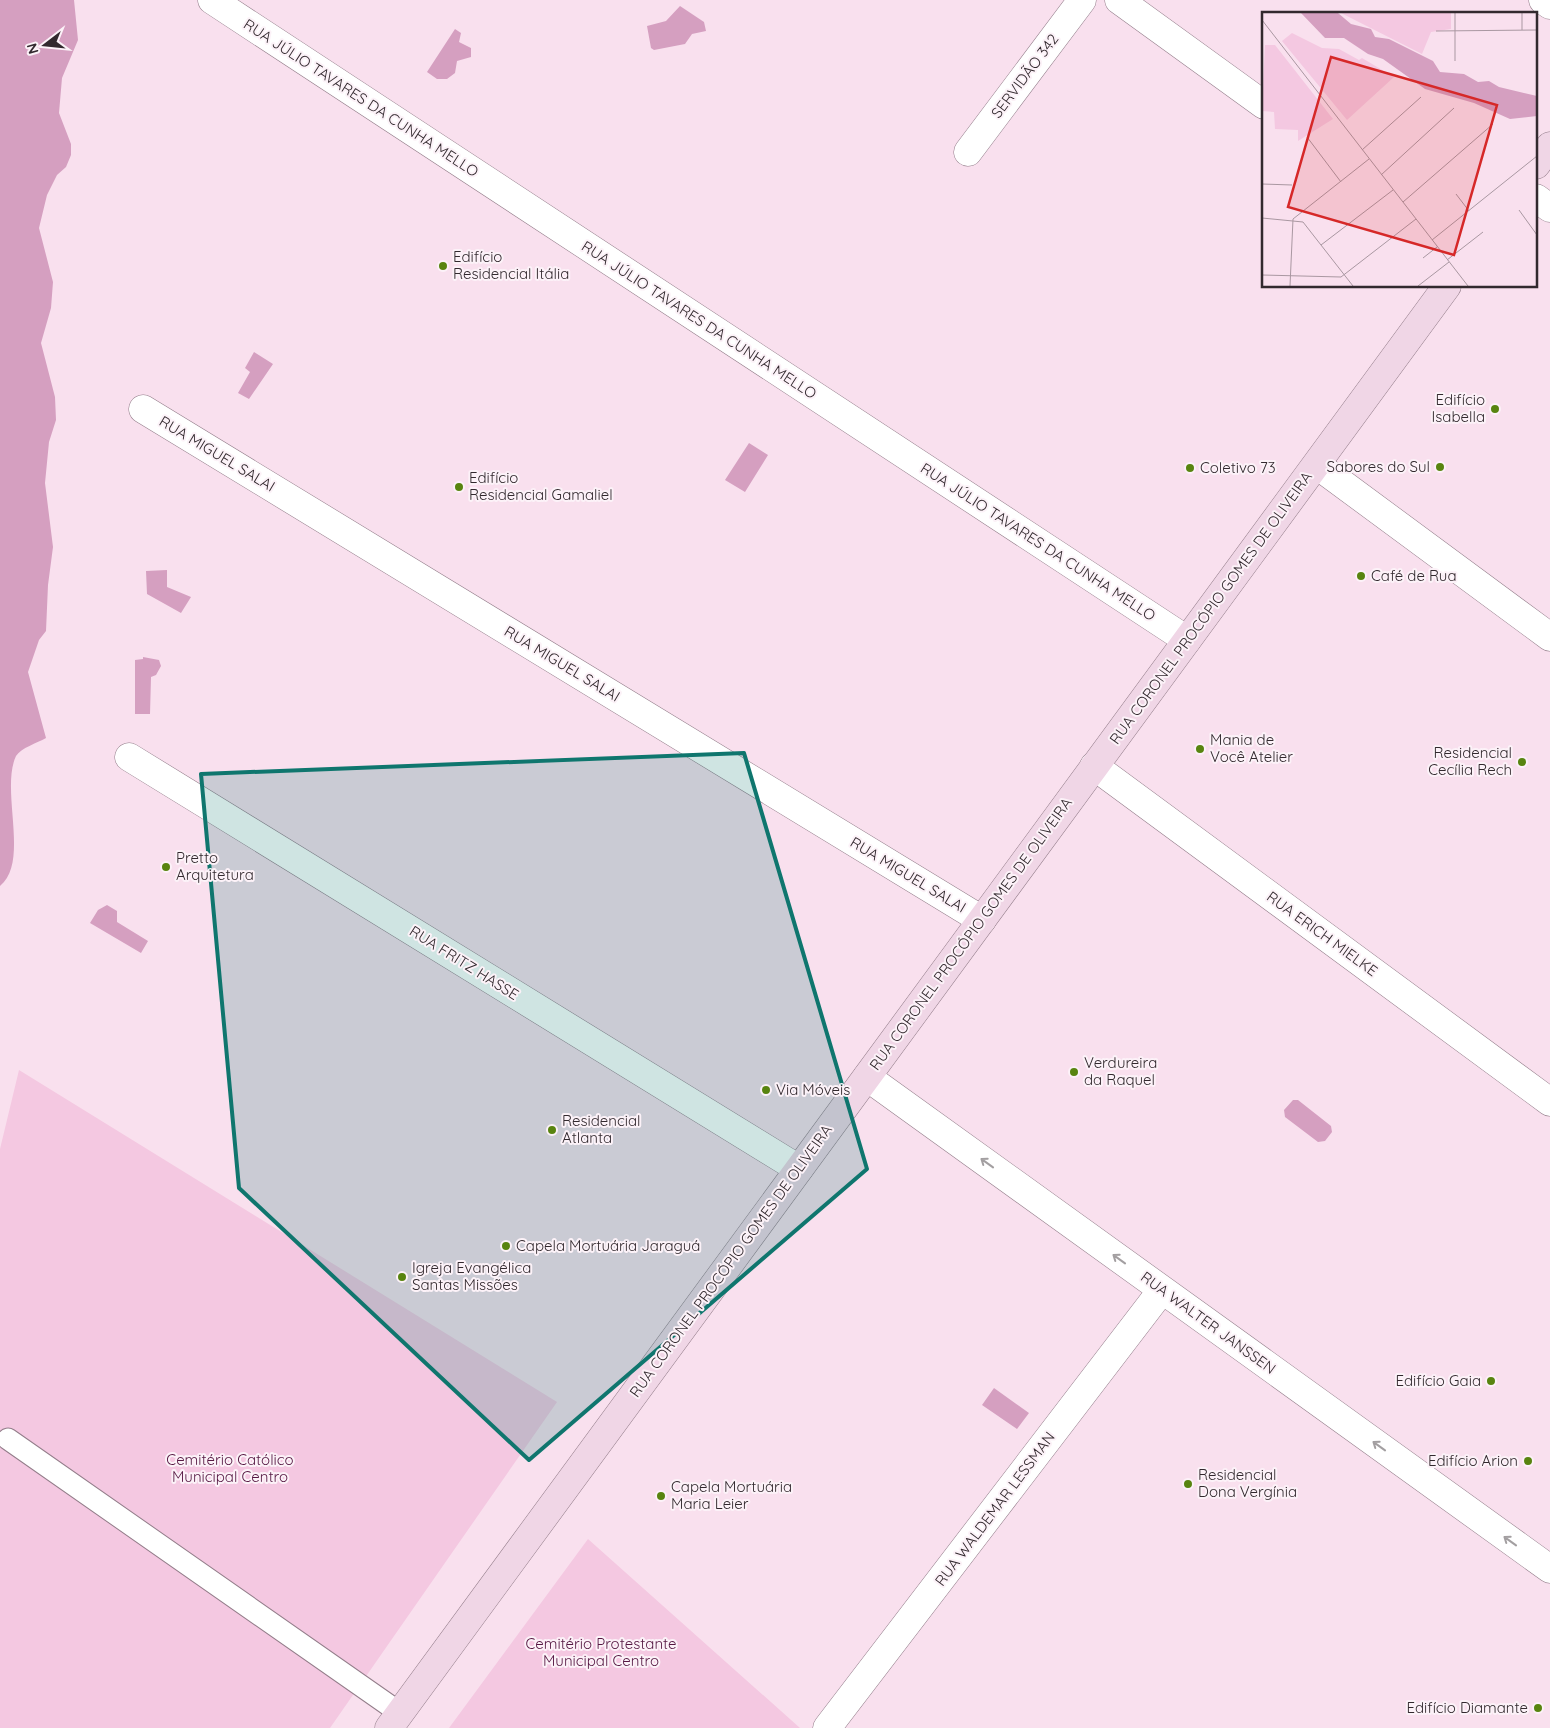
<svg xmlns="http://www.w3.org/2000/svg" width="1550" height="1728" viewBox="0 0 1550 1728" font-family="Quicksand,sans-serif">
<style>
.green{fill:#f4c8e1}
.water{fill:#d59fc0}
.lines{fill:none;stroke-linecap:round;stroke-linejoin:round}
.service-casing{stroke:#937d8a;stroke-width:23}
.minor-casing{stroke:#937d8a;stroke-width:29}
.secondary-casing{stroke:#937d8a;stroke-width:29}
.service{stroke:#fff;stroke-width:21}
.minor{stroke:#fff;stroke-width:28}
.secondary{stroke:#f0d6e6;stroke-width:28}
.oneway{stroke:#a39fa1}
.marked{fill:#0f766e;fill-opacity:0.2;stroke:#0f766e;stroke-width:4;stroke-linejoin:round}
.poi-dot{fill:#58840f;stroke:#fcf2f8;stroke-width:2}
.labels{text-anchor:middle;stroke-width:4;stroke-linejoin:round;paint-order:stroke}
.street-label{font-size:15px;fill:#32292e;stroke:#fcf2f8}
.poi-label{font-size:15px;fill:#32292e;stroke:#fcf2f8;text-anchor:start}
.park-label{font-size:15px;fill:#551742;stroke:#fcf2f8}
.inset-road{fill:none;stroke:#a997a1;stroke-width:1}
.view{fill:#d62828;fill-opacity:0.15;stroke:#d62828;stroke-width:2.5}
.inset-edge{fill:none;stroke:#32292e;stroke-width:2.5}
</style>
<rect width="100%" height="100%" fill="#f9e0ee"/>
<!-- green -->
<path class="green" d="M 19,1070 L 557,1402 L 330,1728 L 0,1728 L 0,1149 Z
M 588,1539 L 800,1728 L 449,1728 Z"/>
<!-- water -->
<path class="water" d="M 0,0 L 74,0 L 78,40 L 62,78 L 59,113 L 71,144 L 71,155 L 66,167 L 57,175 L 47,195 L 39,228 L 53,282 L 51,308 L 41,343 L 55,397 L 56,420 L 49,442 L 45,483 L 53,547 L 48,585 L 46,631 L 39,640 L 28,672 L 46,738 C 37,743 21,748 16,756 C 0,790 30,862 0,886 Z
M 680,6 L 704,22 L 706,31 L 692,34 L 685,44 L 654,50 L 651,48 L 647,26 L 666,21 Z
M 455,29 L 461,33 L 459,42 L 471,48 L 471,57 L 457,61 L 455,73 L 447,79 L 437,79 L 427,72 Z
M 254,352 L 273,364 L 249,399 L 238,393 L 250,372 L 245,368 Z
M 749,443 L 768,455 L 745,492 L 725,480 Z
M 167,570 L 167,587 L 191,597 L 181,613 L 147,594 L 146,571 Z
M 143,657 L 159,660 L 161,666 L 156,675 L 151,677 L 150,714 L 135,714 L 135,660 L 143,659 Z
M 107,905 L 117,911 L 117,922 L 148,941 L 141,953 L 90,923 L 98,910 Z
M 1293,1100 L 1298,1100 L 1331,1126 L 1332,1132 L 1325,1141 L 1318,1142 L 1285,1117 L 1284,1110 Z
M 994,1388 L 1029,1413 L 1017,1429 L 982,1405 Z"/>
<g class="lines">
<!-- service casing -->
<g class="service-casing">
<path id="service" d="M 8,1439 L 400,1713"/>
</g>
<!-- minor casing -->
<g class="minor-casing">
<path id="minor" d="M 212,0 L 1187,640
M 1119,0 L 1264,105
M 1543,0 L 1550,5
M 968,152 L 1082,0
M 1536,198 L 1550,208
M 143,409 L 982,920
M 1317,465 L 1550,637
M 129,757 L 799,1169
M 1094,766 L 1550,1102
M 867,1077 L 1550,1569
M 827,1728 L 1162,1290"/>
</g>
<!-- secondary casing -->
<g class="secondary-casing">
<path id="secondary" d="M 1536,165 L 1550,146
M 389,1728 L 1447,286"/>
</g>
<!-- service -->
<use href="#service" class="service"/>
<!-- minor -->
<use href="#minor" class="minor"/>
<!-- secondary -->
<use href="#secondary" class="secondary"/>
</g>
<!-- one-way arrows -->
<defs><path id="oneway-shaft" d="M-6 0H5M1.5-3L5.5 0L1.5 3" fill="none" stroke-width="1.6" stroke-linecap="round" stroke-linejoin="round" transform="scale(1.25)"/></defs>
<g class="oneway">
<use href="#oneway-shaft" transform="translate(987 1163) rotate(-144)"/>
<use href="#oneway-shaft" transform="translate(1119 1259) rotate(-144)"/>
<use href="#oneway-shaft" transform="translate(1379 1446) rotate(-144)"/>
<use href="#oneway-shaft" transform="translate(1510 1541) rotate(-144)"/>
</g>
<!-- marked area -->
<path class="marked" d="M 744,753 L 867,1169 L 529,1460 L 239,1188 L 201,774 Z"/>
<!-- markers -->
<g class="poi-dot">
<circle cx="443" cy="266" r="5"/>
<circle cx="1495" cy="409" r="5"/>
<circle cx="1440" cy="467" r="5"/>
<circle cx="1190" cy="468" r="5"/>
<circle cx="459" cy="487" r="5"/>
<circle cx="1361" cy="576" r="5"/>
<circle cx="1200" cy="749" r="5"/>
<circle cx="1522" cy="762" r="5"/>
<circle cx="166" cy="867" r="5"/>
<circle cx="1074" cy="1072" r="5"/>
<circle cx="766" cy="1090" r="5"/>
<circle cx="552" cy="1130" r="5"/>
<circle cx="506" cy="1246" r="5"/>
<circle cx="402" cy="1277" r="5"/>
<circle cx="1491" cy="1381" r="5"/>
<circle cx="1528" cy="1461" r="5"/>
<circle cx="1188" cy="1484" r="5"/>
<circle cx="661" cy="1496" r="5"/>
<circle cx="1538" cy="1708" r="5"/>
</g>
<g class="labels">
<!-- street labels -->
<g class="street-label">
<text transform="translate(1025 76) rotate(-53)" y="5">SERVIDÃO 342</text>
<text transform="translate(361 98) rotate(33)" y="5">RUA JÚLIO TAVARES DA CUNHA MELLO</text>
<text transform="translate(699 320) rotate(33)" y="5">RUA JÚLIO TAVARES DA CUNHA MELLO</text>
<text transform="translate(217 454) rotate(31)" y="5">RUA MIGUEL SALAI</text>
<text transform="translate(1038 542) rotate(33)" y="5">RUA JÚLIO TAVARES DA CUNHA MELLO</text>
<text transform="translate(1211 608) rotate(-54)" y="5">RUA CORONEL PROCÓPIO GOMES DE OLIVEIRA</text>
<text transform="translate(562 664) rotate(31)" y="5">RUA MIGUEL SALAI</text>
<text transform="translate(908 875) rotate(31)" y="5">RUA MIGUEL SALAI</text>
<text transform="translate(971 934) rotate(-54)" y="5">RUA CORONEL PROCÓPIO GOMES DE OLIVEIRA</text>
<text transform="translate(1322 934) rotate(36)" y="5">RUA ERICH MIELKE</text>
<text transform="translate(464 963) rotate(32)" y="5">RUA FRITZ HASSE</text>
<text transform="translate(731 1261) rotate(-54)" y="5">RUA CORONEL PROCÓPIO GOMES DE OLIVEIRA</text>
<text transform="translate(1208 1323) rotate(36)" y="5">RUA WALTER JANSSEN</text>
<text transform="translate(995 1509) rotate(-53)" y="5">RUA WALDEMAR LESSMAN</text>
</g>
<!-- poi labels -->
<g class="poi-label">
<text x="453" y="262">Edifício<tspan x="453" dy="17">Residencial Itália</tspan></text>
<text x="1485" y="405" text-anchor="end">Edifício<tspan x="1485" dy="17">Isabella</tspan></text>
<text x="1430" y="472" text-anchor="end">Sabores do Sul</text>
<text x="1200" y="473">Coletivo 73</text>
<text x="469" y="483">Edifício<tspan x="469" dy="17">Residencial Gamaliel</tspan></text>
<text x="1371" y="581">Café de Rua</text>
<text x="1210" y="745">Mania de<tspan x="1210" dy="17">Você Atelier</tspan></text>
<text x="1512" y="758" text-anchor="end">Residencial<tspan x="1512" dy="17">Cecília Rech</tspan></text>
<text x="176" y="863">Pretto<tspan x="176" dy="17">Arquitetura</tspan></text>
<text x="1084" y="1068">Verdureira<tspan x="1084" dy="17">da Raquel</tspan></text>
<text x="776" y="1095">Via Móveis</text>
<text x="562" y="1126">Residencial<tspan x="562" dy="17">Atlanta</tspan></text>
<text x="516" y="1251">Capela Mortuária Jaraguá</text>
<text x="412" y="1273">Igreja Evangélica<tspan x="412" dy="17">Santas Missões</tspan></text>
<text x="1481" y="1386" text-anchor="end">Edifício Gaia</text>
<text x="1518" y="1466" text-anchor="end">Edifício Arion</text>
<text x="1198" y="1480">Residencial<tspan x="1198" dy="17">Dona Vergínia</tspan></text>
<text x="671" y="1492">Capela Mortuária<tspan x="671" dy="17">Maria Leier</tspan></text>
<text x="1528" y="1713" text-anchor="end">Edifício Diamante</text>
</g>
<!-- park labels -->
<g class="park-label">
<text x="230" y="1465">Cemitério Católico<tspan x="230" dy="17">Municipal Centro</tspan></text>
<text x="601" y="1649">Cemitério Protestante<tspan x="601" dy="17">Municipal Centro</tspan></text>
</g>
</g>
<!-- overview -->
<g transform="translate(1262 12)">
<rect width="275" height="275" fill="#f9e0ee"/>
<path d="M 79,1 L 189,1 L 189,17 L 169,20 L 160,42 ZM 30,21 L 60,36 L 77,37 L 97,48 L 100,46 L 132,65 L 85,108 L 20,29 ZM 3,33 L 13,33 L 71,107 L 36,129 L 36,118 L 13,117 L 12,100 L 0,99 Z" fill="#f4c8e1"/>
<path d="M 39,1 L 76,1 L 89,12 L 109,17 L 113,25 L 127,27 L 171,49 L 178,60 L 202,62 L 216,70 L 227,69 L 237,75 L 275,84 L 275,104 L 248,107 L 212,91 L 163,77 L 121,47 L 106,42 L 82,26 L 63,26 Z" fill="#d59fc0"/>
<path class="inset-road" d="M 193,1 L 193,49M 260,1 L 260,18M 0,8 L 206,274M 174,19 L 275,18M 45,125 L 79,170M 100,138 L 159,85M 119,163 L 192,96M 0,172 L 30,173M 194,182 L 207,199M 141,190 L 231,112M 257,198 L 275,223M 0,206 L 41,210 L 91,274M 31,207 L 107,147M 170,228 L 275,144M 59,233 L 131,178M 161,246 L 175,235M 185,248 L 221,220M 0,263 L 79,265 L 154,207M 28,274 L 31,207M 156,274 L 187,250"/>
<path class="view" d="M 69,45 L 235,93 L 192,243 L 26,195 Z"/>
<rect width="275" height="275" class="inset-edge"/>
</g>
<!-- north arrow -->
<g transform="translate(45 45) rotate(254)" stroke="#fcf2f8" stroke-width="4" paint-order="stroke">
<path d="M0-4L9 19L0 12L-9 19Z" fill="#32292e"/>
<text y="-8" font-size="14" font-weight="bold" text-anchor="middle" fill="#32292e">N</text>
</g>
</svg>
